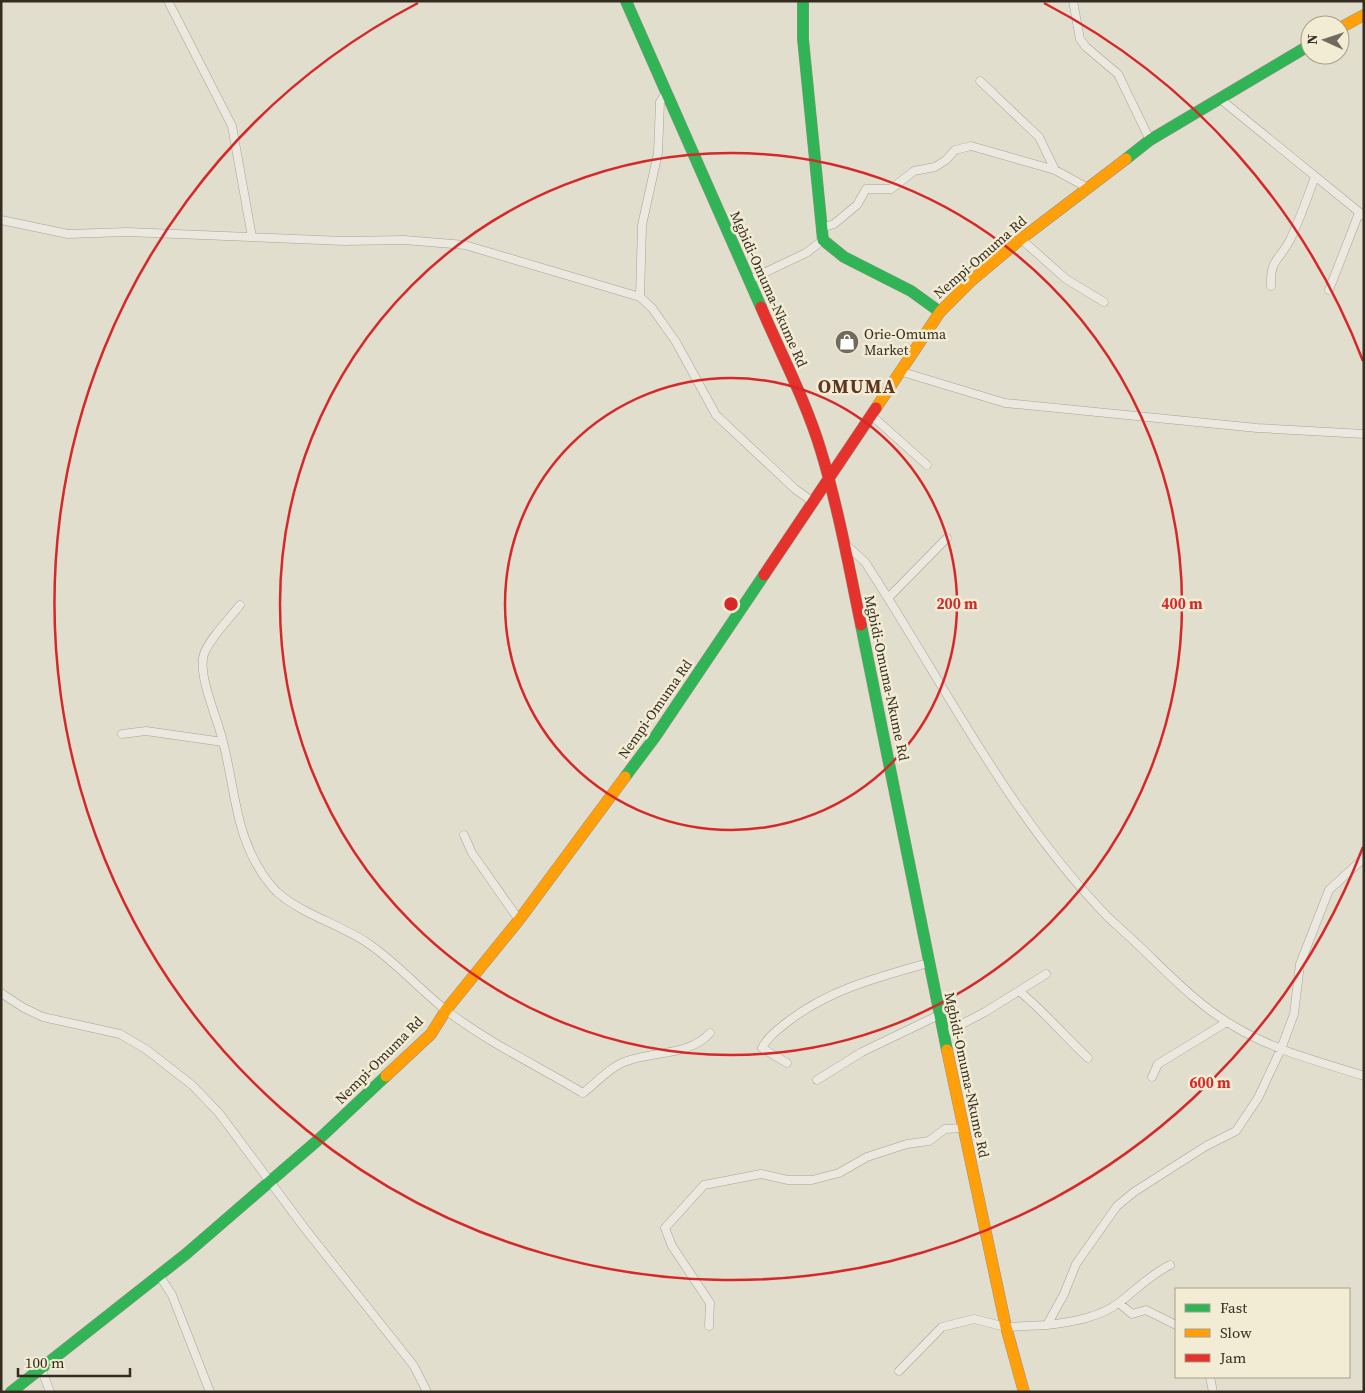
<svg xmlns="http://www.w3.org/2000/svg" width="1365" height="1393" viewBox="0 0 1365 1393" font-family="'Source Serif 4',serif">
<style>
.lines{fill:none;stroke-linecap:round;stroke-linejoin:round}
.street-casing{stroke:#a7a397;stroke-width:9}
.fast-casing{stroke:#979286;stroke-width:12}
.slow-casing{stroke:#979286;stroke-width:12}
.jam-casing{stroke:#979286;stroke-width:12}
.street{stroke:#eae8df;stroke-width:8}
.fast{stroke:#30b455;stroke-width:11}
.slow{stroke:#ff9f0a;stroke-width:11}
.jam{stroke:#e5322d;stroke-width:11}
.ring{fill:none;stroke:#d62828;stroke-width:2.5}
.labels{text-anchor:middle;stroke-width:5;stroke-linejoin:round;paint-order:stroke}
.street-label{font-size:14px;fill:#352c20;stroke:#f2ecd4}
.poi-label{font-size:14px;fill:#352c20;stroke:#f2ecd4;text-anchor:start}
.district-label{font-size:19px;font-weight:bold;letter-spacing:1px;fill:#5e3423;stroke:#f2ecd4}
.centre{fill:#d62828;stroke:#f2ecd4;stroke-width:2.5}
.ring-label{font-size:15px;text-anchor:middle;font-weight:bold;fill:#d62828;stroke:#f2ecd4;stroke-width:5;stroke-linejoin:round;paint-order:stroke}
</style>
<rect width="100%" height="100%" fill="#e2dece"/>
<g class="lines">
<!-- street casing -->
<g class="street-casing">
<path id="street" d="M 168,1 L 232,126 L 252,237
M 1073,1 L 1080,39 L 1086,47 L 1118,74 L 1150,140
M 980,81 L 1039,137 L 1055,170
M 1219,98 L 1364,216
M 1,220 L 68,234 L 127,232 L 344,241 L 404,240 L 465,245 L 640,297 L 652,308 L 676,342 L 716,415 L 795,489 L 813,502
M 821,228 L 834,224 L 857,205 L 866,189 L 891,189 L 914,171 L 935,167 L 946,160 L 955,150 L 971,146 L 1055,170 L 1086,187
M 1021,239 L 1066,279 L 1104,302
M 749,280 L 806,253 L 823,240
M 1271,286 C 1270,259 1279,261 1290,240 C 1300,219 1307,198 1315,177
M 1329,290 L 1359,213
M 640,297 L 642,225 L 658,153 L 660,102 L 666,93
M 899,371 L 1005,403 L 1257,428 L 1364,434
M 871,415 L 927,465
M 844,543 L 865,562 C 942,680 1005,809 1103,912 C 1113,923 1125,932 1136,943 C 1168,973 1198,1006 1237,1028 C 1276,1051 1321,1062 1364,1076
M 888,598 L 947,538
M 240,605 C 230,618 209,639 204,654 C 197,675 218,719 223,742 C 234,784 235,827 257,865 C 262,874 270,885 277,892 C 301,914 342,925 369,944 C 398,964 420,990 447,1011 C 489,1043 538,1066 583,1093 C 596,1083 611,1066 627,1061 C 654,1051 689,1056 710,1033
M 122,734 L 146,731 L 223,742
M 464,835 L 472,853 L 519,920
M 1019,991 C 1045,1012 1064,1036 1088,1058
M 1,993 L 24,1008 L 43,1017 L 120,1034 L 147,1050 L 192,1085 L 219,1113 L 306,1230 L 414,1366 L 427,1392
M 943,1034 L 985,1012 L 1046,974
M 787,1063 L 762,1048 C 768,1037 776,1031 786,1023 C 828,990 878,977 928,963
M 1152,1077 L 1158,1064 L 1227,1022
M 817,1080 L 862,1052 L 939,1015
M 1170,1265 C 1150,1275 1137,1289 1120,1302 C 1099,1318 1072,1322 1047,1325 L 1064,1294 L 1076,1264 L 1117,1206 L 1134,1192 L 1206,1146 L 1236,1131 L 1258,1098 L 1281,1049 L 1294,1014 L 1300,964 L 1329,890 L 1364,858
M 159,1275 L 172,1295 L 210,1392
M 1119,1303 L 1132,1314 L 1146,1310 L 1176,1325
M 709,1326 L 710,1303 L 672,1246 L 665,1228 L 704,1185 L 761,1174 L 788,1180 L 812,1180 L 839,1173 L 867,1157 L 907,1144 L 929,1141 L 945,1129 L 962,1128
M 41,1368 L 50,1392
M 899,1371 L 942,1327 L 974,1319 L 1006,1327 L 1047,1325
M 1210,1377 L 1213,1392"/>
</g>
<!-- fast casing -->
<g class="fast-casing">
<path id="fast" d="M 626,1 L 761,307
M 803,1 L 803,39 L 823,240 L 844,257 L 911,291 L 940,312
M 1126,159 L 1150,140 L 1310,45
M 861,625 L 947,1050
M 625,777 L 655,737 L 764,575
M 11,1392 L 186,1254 L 318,1140 L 386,1076"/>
</g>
<!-- slow casing -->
<g class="slow-casing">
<path id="slow" d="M 1340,28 L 1364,15
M 876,408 L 940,312 L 970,282 L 1021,239 L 1126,159
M 947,1050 L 1006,1327 L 1024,1392
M 386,1076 L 431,1034 L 446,1010 L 519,920 L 625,777"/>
</g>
<!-- jam casing -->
<g class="jam-casing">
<path id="jam" d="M 761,307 C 781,354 806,401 821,451 C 838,507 849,567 861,625
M 764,575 L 876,408"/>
</g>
<!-- street -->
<use href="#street" class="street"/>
<!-- fast -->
<use href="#fast" class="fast"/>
<!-- slow -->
<use href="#slow" class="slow"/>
<!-- jam -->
<use href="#jam" class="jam"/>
</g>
<!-- distance rings -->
<g class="ring">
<circle cx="731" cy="604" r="226"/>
<circle cx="731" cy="604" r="451"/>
<path d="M1363 847A677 677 0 1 1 418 3M1044 3A677 677 0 0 1 1363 361"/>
</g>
<!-- icons -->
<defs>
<g id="shop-disc" transform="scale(1.25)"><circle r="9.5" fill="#726a5d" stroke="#f2ecd4"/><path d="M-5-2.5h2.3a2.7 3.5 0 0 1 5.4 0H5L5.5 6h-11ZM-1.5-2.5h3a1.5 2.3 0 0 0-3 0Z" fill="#fff"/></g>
</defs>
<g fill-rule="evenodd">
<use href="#shop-disc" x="847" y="342"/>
</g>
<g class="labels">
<!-- street labels -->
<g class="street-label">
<text transform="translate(980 257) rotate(-41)" y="5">Nempi-Omuma Rd</text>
<text transform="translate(769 289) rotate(66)" y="5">Mgbidi-Omuma-Nkume Rd</text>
<text transform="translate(887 678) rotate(78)" y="5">Mgbidi-Omuma-Nkume Rd</text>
<text transform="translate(655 709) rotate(-55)" y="5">Nempi-Omuma Rd</text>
<text transform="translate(379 1060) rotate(-45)" y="5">Nempi-Omuma Rd</text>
<text transform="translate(967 1075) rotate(78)" y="5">Mgbidi-Omuma-Nkume Rd</text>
</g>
<!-- poi labels -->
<g class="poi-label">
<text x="864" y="339">Orie-Omuma<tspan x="864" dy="16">Market</tspan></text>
</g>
<!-- district labels -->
<g class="district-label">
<text x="857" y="393">OMUMA</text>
</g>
</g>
<circle cx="731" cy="604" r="8" class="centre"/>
<g class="ring-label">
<text x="957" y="609">200 m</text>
<text x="1182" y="609">400 m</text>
<text x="1210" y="1088">600 m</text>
</g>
<!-- border -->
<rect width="1365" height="1393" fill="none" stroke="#352c20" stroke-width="5"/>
<!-- legend -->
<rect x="1175" y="1288" width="175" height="90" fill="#f2ecd4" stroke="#a69f8c"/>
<rect x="1185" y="1304" width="25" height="8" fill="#30b455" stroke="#a69f8c"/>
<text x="1220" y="1313" font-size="15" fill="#352c20">Fast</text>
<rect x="1185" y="1329" width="25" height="8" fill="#ff9f0a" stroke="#a69f8c"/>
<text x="1220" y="1338" font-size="15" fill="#352c20">Slow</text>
<rect x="1185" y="1354" width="25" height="8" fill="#e5322d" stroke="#a69f8c"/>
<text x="1220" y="1363" font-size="15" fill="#352c20">Jam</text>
<!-- north arrow -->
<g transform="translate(1325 40) rotate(273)"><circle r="24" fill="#f2ecd4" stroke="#a69f8c"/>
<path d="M0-4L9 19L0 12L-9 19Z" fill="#726a5d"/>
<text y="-8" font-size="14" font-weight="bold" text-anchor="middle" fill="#352c20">N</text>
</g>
<!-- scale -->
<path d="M18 1368v8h112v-8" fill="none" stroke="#352c20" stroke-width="2.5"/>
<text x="25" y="1368" font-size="15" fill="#352c20" stroke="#f2ecd4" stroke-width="4" paint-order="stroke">100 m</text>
</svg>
